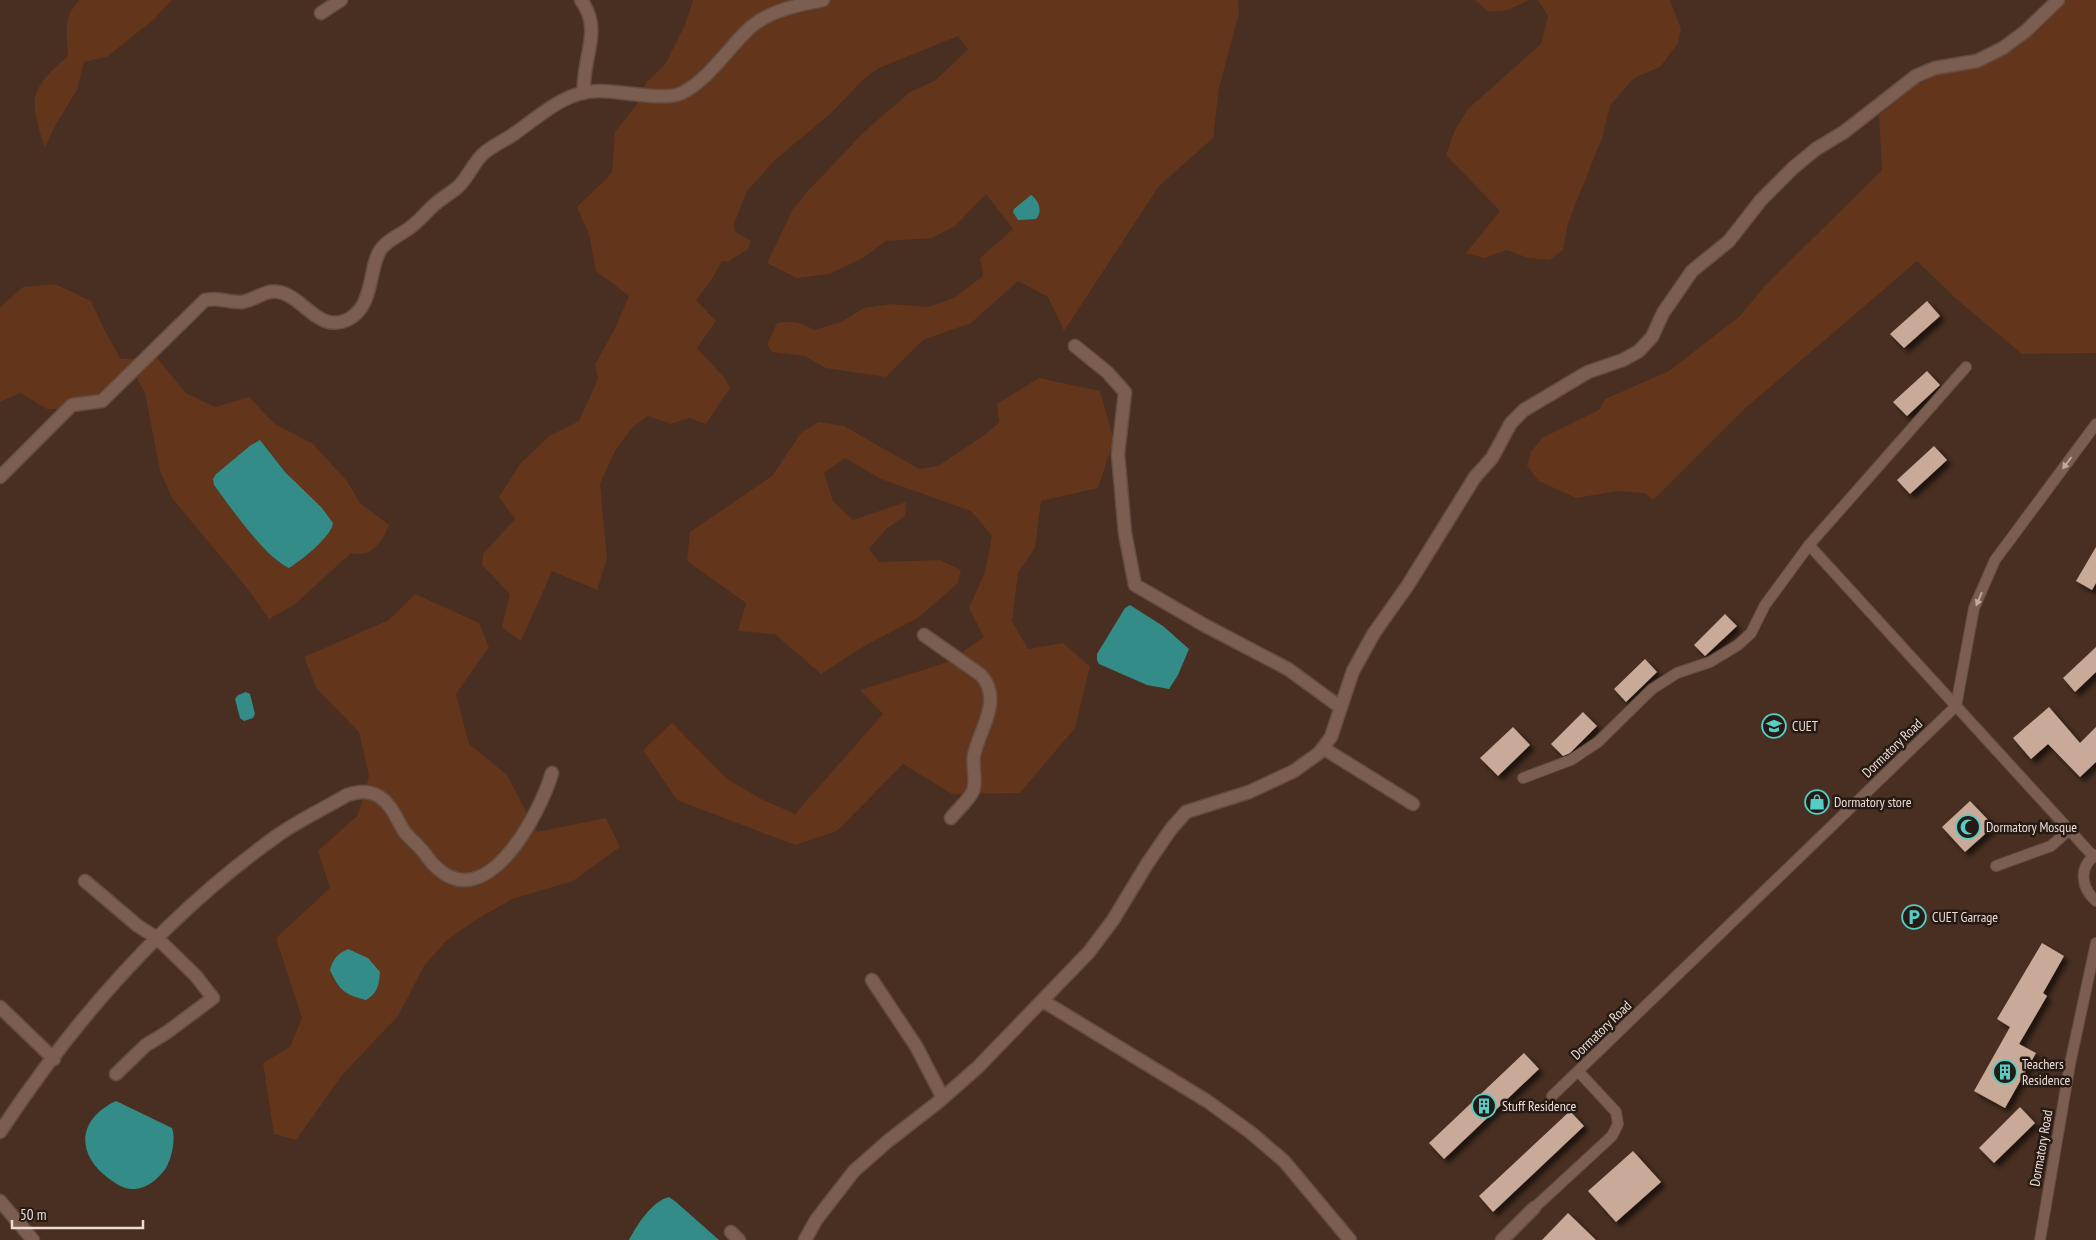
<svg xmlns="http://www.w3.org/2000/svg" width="2096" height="1240" viewBox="0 0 2096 1240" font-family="'PT Sans Narrow',sans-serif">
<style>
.green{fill:#63351a;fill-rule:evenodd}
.water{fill:#338c87}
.building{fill:#c9a998;filter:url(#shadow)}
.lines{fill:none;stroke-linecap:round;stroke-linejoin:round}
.lane-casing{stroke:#634d42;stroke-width:12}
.street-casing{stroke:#634d42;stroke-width:15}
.lane{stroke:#7b5e4f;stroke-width:10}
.street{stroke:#7b5e4f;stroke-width:12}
.oneway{fill:#bfaa9e}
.labels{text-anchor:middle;stroke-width:5;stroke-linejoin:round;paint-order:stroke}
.poi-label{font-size:14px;fill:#eddcd3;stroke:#261a14;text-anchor:start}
.street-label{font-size:14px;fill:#eddcd3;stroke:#261a14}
</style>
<defs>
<filter id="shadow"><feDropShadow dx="4.5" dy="4.5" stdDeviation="2.5" flood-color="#0009"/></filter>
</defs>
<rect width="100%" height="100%" fill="#482f21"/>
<!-- green -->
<path class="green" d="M 80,0 L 172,0 L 154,19 L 107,57 L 84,62 L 77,90 L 56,124 L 45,147 C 40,134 30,104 37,91 C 43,77 57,66 68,56 C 67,33 62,17 80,0 Z
M 693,0 L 1238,0 L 1239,13 L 1219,88 L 1213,138 L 1159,186 L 1064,331 L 1048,297 L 1018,281 L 971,323 L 923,340 L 886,377 L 826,368 L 804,356 L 772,352 L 767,344 L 777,323 C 792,321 801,322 814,330 L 841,322 L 864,308 L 892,304 L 928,307 L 954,298 L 983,276 L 980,258 L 1013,229 L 986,194 L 955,226 L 932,238 L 886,241 L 863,258 L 830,274 L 797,278 L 767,263 L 793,209 L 807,192 L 863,133 L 910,92 L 936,80 L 968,49 L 958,36 L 879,68 L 866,77 L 831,113 L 775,160 L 747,191 L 734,224 L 735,232 L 751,241 L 748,249 L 728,262 L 722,261 L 710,282 L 696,300 L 716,321 L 697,348 L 724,377 L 730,388 L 706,424 L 689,418 L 671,424 L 648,416 L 633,427 L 616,449 L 600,484 L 607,558 L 597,590 L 552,571 L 521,641 L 502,627 L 510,594 L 482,565 L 483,554 L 515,519 L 499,497 L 520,464 L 549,436 L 579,421 L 598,379 L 595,365 L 616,326 L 629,296 L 596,271 L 589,234 L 577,207 L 612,173 L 615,132 L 637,104 L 646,83 L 666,63 L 685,25 Z
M 1475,0 L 1529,0 L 1508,10 L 1489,12 Z
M 1538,0 L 1670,0 L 1681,29 L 1678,43 L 1660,67 L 1634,78 L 1610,106 L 1602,138 L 1568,223 L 1563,250 L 1550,260 L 1528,258 L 1507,250 L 1484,258 L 1466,253 L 1500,211 L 1446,155 L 1454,132 L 1468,109 L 1541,44 L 1548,16 Z
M 2066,0 L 2096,0 L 2096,353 L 2022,354 L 1954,297 L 1917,261 L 1742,411 L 1653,500 L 1645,493 L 1617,491 L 1576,498 L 1539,481 L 1527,466 L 1531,452 L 1542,438 L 1599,410 L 1605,399 L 1669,371 L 1740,316 L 1764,287 L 1799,252 L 1882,170 L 1879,115 L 1916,85 L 1937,75 L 1974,68 L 2011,51 L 2039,30 Z
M 55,284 L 91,301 L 105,331 L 121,359 L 157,358 L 186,393 L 215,407 L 249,397 L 275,424 L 312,443 L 347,481 L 360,503 L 389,525 C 382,542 372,558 351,553 L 294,605 L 269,619 L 247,588 L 172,498 L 160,471 L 145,393 L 135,375 L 84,409 L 47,409 L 20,393 L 0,402 L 0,307 L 23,287 ZM 256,441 L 267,448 L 332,529 L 296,564 L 282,565 C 256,541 234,513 214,485 L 216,474 Z
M 1039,378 L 1100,391 L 1114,440 L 1098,488 L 1041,501 L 1035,548 L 1018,573 L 1012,621 L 1028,649 L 1063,643 L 1090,666 L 1075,728 L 1020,793 L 952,794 L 903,764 L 837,831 L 795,845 L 677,800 L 643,750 L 672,723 L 727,779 L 761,799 L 795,814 L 883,714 L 860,690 L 948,662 L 984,637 L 969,608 L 985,572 L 992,536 L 971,511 L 881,479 L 845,458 L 824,473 L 833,501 L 853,520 L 906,502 L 905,516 L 886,529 L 869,549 L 879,562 L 940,560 L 961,570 L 958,583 L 918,618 L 866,645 L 821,674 L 775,634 L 738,631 L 746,603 L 687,561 L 690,532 L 772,476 L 801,433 L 818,422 L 844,426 L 919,469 L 938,466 L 986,434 L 999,422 L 997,404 Z
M 415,594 L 479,623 L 489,647 L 456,694 L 469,744 L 507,775 L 537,832 L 606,818 L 620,847 L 573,881 L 512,899 L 474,921 L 446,941 L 424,966 L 398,1016 L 343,1074 L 296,1140 L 274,1134 L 263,1063 L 290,1047 L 302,1018 L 276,938 L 330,888 L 318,851 L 358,815 L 369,776 L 359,732 L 317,689 L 304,657 L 389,620 Z"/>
<!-- water -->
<path class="water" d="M 1031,195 C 1039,200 1043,212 1036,219 L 1018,220 L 1013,212 L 1014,209 Z
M 260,440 L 286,473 L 322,508 L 333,523 C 332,536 301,561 289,568 C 265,557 230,507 214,485 L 213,479 L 216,474 L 251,445 Z
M 1130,605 L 1163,626 L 1189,649 L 1178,675 L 1169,689 L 1147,685 L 1099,664 L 1097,660 L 1097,654 L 1125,608 Z
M 246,692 L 250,694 L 255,714 L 253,718 L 244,721 L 240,718 L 235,699 L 238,695 Z
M 348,949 L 368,958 L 380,972 C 379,985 378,993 366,1000 C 345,995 339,990 330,970 C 333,959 337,954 348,949 Z
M 116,1101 L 172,1128 C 176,1139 172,1157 166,1168 C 159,1178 148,1188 135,1189 C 125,1190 116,1184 108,1178 C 75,1153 78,1119 116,1101 Z
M 669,1197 L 676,1202 L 719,1240 L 629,1240 C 637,1225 652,1201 669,1197 Z"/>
<!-- building -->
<path class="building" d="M 1927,301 L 1940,316 L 1904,348 L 1890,334 Z
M 1927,371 L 1940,385 L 1907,416 L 1893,402 Z
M 1934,446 L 1947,460 L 1910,494 L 1897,480 Z
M 2096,547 L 2096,583 L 2092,590 L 2076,581 Z
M 1725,614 L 1737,626 L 1705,656 L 1694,645 Z
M 2096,647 L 2096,672 L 2075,692 L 2063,678 Z
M 1645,659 L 1657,672 L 1626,702 L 1614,689 Z
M 2049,707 L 2080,743 L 2096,727 L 2096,762 L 2080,777 L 2048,744 L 2031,759 L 2013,738 Z
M 1583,712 L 1597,726 L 1570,753 L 1563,756 L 1551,744 Z
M 1513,727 L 1530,745 L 1498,776 L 1480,758 Z
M 1970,801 L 1994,826 L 1965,852 L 1942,827 Z
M 2042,943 L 2064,956 L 2043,993 L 2047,996 L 2019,1044 L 2036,1053 L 2005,1108 L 1974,1091 L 2010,1027 L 1997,1019 Z
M 1524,1053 L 1539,1069 L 1444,1159 L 1429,1143 Z
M 2020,1107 L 2035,1123 L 1994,1163 L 1979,1148 Z
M 1570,1111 L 1584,1126 L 1493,1212 L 1479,1196 Z
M 1633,1151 L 1661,1182 L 1616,1222 L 1588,1191 Z
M 1568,1213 L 1596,1240 L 1542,1240 Z"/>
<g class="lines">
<!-- lane casing -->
<g class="lane-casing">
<path id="lane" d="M 1809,545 L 2093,856
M 1523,778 L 1571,760 L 1598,742 L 1652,689 L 1677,673 L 1710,662 L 1738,645 L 1751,633 L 1765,605 L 1809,545 L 1966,367
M 2096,855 C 2078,867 2081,888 2096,901
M 1996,866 L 2051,846 L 2069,830
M 1552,1096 L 1956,706 L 1974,608 L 1995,560 L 2096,424
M 1534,1208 L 1612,1136 L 1618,1124 L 1616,1112 L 1578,1071
M 2040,1240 L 2070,1064 L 2096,943"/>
</g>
<!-- street casing -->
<g class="street-casing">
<path id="street" d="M 581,0 C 604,31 581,59 584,93
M 321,13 L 341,0
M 1075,346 L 1107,372 L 1125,392 L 1118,454 L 1125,533 L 1135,585 L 1204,625 L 1288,669 L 1340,707
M 0,477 L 72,405 L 102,401 L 205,300 C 221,297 224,302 239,302 C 252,303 263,289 279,292 C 304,297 318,333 347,320 C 375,307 368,267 381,249 C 388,239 403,234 412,226 C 420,220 427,211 434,205 C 442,198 451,193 459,186 C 468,177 473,164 482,155 C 491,146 504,141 514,134 C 540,116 565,91 598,91 C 620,90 664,102 682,93 C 711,78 728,47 752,26 C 772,10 798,5 823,0
M 924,635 L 981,675 C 1003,700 980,728 974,755 C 972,766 977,781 973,791 C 969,800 957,810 951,818
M 1323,748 L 1413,804
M 85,881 L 138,926 L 157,938 L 196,976 L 213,998 L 166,1033 L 146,1045 L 116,1074
M 872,980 L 916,1046 L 943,1098
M 1043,1001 L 1207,1101 L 1250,1132 L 1284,1161 L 1350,1240
M 0,1007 L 54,1059
M 0,1132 C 76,1017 169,912 281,833 C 302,819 325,808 347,795 C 358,791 369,790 380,797 C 393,806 396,819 404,831 C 408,837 415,842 420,848 C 425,853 429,860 434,865 C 486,919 540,813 552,773
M 0,1201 L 33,1240
M 731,1232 L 739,1240
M 805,1240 L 816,1220 L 854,1171 L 888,1141 L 937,1103 L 978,1067 L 1089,952 L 1113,920 L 1147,864 L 1171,829 L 1186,812 L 1249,792 L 1294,771 L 1319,753 L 1331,737 L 1353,671 L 1374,633 L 1408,585 L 1475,477 L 1492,458 L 1511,423 L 1524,410 L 1588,372 L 1623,360 L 1639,351 L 1652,337 L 1663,313 L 1692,271 L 1729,241 L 1761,200 L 1793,168 L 1816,149 L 1844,132 L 1916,76 L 1935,68 L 1977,61 L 2003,48 L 2026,31 L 2058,0
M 1502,1240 L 1534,1208"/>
</g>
<!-- lane -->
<use href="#lane" class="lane"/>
<!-- street -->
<use href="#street" class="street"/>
</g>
<!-- one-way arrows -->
<defs><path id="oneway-solid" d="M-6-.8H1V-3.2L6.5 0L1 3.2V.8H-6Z" transform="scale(1.25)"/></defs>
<g class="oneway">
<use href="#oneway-solid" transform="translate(2067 463) rotate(127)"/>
<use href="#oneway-solid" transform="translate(1979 599) rotate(113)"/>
</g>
<!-- icons -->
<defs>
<g id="university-ring" transform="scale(1.25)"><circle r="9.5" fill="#261a14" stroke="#55cec6" stroke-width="1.5"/><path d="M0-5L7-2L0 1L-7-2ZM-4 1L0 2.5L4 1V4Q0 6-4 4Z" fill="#55cec6"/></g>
<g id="shop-ring" transform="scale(1.25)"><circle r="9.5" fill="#261a14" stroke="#55cec6" stroke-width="1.5"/><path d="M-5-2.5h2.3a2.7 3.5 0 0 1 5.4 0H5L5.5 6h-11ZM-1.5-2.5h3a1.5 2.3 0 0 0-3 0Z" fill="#55cec6"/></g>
<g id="mosque-ring" transform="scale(1.25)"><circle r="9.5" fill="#261a14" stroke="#55cec6" stroke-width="1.5"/><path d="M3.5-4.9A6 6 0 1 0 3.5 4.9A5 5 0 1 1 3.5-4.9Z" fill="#55cec6"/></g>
<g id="parking-ring" transform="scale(1.25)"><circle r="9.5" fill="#261a14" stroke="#55cec6" stroke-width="1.5"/><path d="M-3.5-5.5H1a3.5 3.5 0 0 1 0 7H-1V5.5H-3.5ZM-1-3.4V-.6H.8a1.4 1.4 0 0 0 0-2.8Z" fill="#55cec6"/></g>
<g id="building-ring" transform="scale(1.25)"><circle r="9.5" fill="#261a14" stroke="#55cec6" stroke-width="1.5"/><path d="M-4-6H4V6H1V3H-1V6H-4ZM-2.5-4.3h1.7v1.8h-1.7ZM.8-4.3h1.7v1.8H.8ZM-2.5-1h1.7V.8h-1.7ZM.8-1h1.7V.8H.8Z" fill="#55cec6"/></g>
</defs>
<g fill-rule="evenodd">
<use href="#university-ring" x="1774" y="726"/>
<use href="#shop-ring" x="1817" y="802"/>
<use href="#mosque-ring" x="1968" y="827"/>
<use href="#parking-ring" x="1914" y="917"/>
<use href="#building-ring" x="2005" y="1072"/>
<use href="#building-ring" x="1484" y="1106"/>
</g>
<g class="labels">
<!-- poi labels -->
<g class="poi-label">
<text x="1792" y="731">CUET</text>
<text x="1834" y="807">Dormatory store</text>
<text x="1986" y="832">Dormatory Mosque</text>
<text x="1932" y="922">CUET Garrage</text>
<text x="2022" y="1069">Teachers<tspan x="2022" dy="16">Residence</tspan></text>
<text x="1502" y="1111">Stuff Residence</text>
</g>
<!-- street labels -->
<g class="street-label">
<text transform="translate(1892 748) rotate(-44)" y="5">Dormatory Road</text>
<text transform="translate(1601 1030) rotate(-44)" y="5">Dormatory Road</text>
<text transform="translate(2041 1148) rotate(-80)" y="5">Dormatory Road</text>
</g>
</g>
<!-- scale -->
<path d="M12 1220v8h131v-8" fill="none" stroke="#eddcd3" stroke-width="2.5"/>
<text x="20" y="1220" font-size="15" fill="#eddcd3" stroke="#261a14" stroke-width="4" paint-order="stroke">50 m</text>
</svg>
